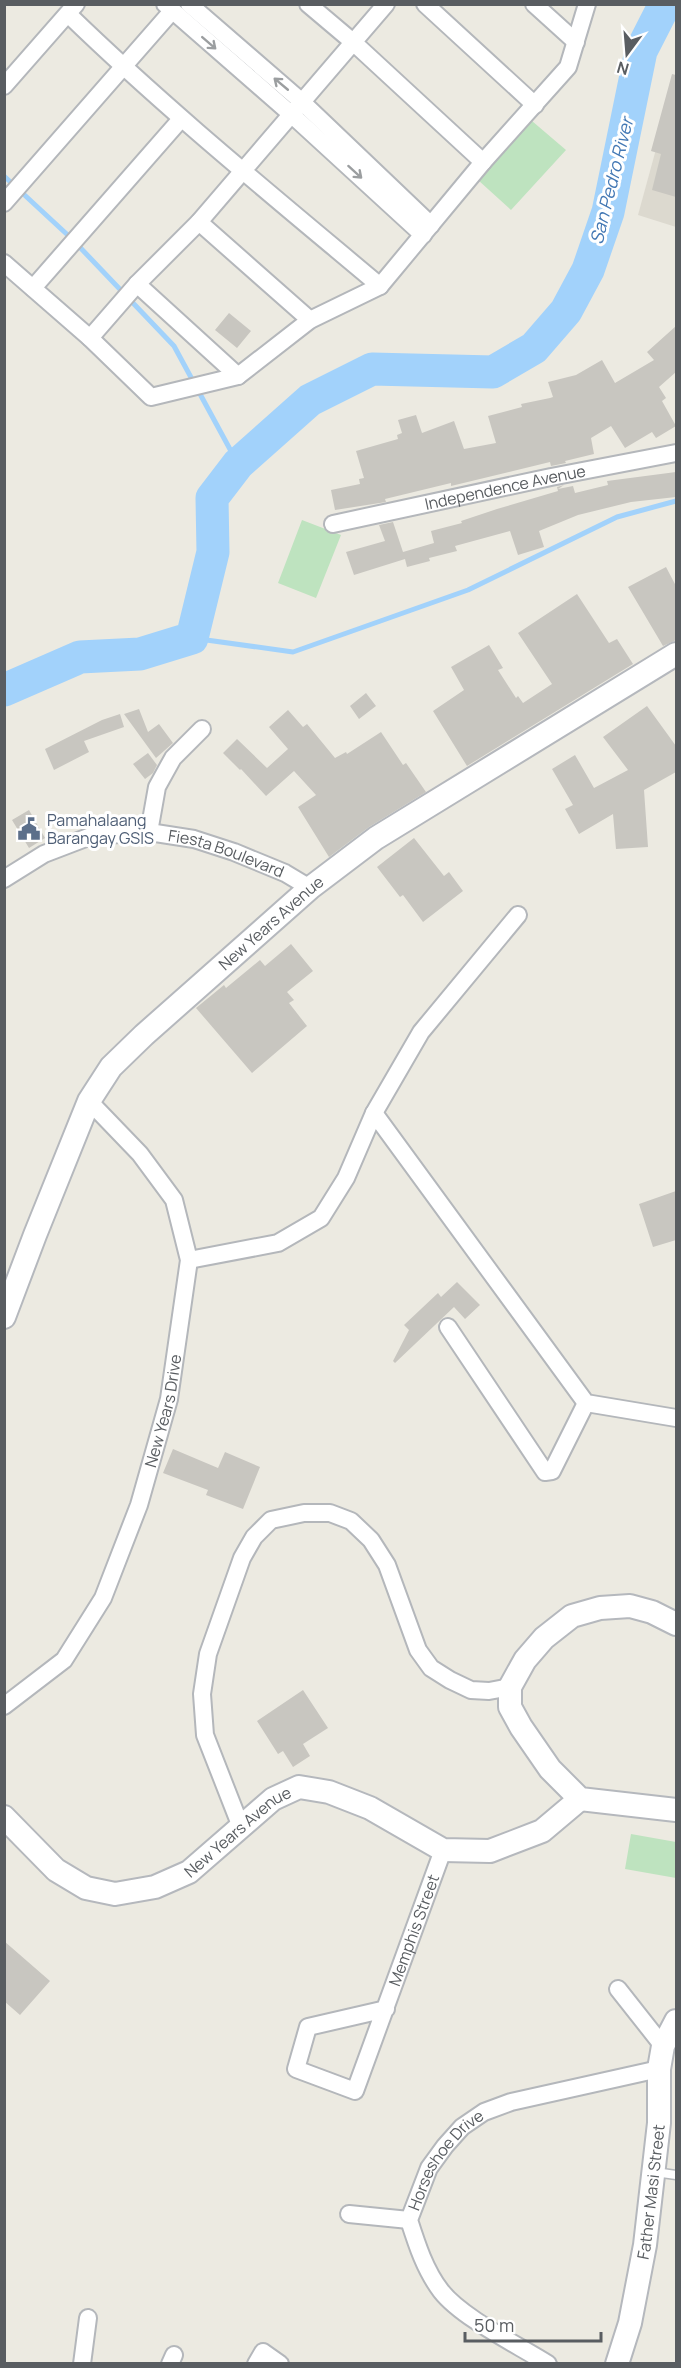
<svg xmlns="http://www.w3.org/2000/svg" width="681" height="2368" viewBox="0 0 681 2368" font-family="Manrope,sans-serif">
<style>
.education{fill:#dcd9cf}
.green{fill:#bee3bf}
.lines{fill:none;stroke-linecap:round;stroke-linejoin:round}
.stream{stroke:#a2d2fb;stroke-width:5}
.river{stroke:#a2d2fb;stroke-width:33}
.building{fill:#c8c6c0}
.lane-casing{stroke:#b4b7bb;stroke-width:11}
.street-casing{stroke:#b4b7bb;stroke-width:20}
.secondary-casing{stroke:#b5b8bd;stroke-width:26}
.lane{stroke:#fff;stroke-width:8}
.street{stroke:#fff;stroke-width:16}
.secondary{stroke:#fff;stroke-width:22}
.oneway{stroke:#9b9ea0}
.labels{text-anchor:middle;stroke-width:6;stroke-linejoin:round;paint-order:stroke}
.street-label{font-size:16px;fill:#595d61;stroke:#fff}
.service-label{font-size:16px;fill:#4e5e75;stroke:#fff;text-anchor:start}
.water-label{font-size:18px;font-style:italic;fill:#4378b4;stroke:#fff}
</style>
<rect width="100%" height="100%" fill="#eceae1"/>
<!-- education -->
<path class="education" d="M 676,76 L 676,227 L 638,215 Z"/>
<!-- green -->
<path class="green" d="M 532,121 L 566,150 L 511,210 L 478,180 Z
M 302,520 L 341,535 L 316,598 L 278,583 Z
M 631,1834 L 676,1842 L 676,1878 L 625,1869 Z"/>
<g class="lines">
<!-- stream -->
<path class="stream" d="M 4,176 L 72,239 L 174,346 L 238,464
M 192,638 L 293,652 L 468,590 L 617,517 L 676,501
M 4,690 L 5,690"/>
<!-- river -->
<path class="river" d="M 4,690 L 80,657 L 140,654 L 192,638 L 213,552 L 212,498 L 238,464 L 310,400 L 372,369 L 493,372 L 534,348 L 566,311 L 588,270 L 608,212 L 641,51 L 665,4"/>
</g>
<!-- building -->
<path class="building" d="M 672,74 L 676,75 L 676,197 L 652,190 L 661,154 L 651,151 Z
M 229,313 L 251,331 L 237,348 L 215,330 Z
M 676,326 L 676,372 L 659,387 L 666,398 L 662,401 L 676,426 L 656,438 L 652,432 L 625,448 L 611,426 L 591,438 L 594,454 L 565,461 L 566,463 L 551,466 L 550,462 L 451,486 L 451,483 L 385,499 L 386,502 L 335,510 L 331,490 L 360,484 L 359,479 L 364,478 L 356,451 L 398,439 L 397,435 L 402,433 L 398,420 L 416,415 L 422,433 L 454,421 L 464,449 L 496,443 L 488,416 L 522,407 L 521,404 L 550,398 L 553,397 L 548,382 L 576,375 L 602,360 L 615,383 L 654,360 L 647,352 Z
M 676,472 L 676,497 L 631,502 L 578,515 L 539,531 L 544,547 L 518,555 L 510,531 L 455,546 L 457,551 L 429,558 L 430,561 L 407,567 L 405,559 L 354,575 L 346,552 L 385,541 L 379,525 L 393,522 L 403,552 L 434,543 L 431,531 L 462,523 L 461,521 L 497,509 L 558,491 L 557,487 L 564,485 L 558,489 L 573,486 L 575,493 L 608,485 L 607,481 Z
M 666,567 L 676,586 L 676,640 L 663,646 L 628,587 Z
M 577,594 L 609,643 L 617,639 L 633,664 L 467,766 L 433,711 L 464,690 L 451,667 L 489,645 L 503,668 L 498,670 L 516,698 L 518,696 L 523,703 L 552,684 L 518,633 Z
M 366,693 L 376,706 L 359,719 L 350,706 Z
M 647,706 L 676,746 L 676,772 L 644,790 L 648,847 L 616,849 L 613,814 L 579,834 L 565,809 L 573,805 L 552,769 L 575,755 L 594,788 L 628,770 L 603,737 Z
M 139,709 L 148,732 L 159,724 L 173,743 L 156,758 L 124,714 Z
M 288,710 L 303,727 L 307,724 L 335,758 L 346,752 L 347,754 L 381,732 L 403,765 L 406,763 L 426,792 L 369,827 L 329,857 L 298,807 L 316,795 L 294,771 L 266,796 L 241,769 L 240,770 L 223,753 L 237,739 L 267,768 L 288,749 L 269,727 Z
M 120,714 L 124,727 L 84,741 L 89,752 L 54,770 L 45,749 L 102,720 Z
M 148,753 L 157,765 L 153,773 L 145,779 L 133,764 Z
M 29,810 L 45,838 L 29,848 L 12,820 Z
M 414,838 L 444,876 L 449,872 L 463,891 L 423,922 L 403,895 L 400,897 L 377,867 Z
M 291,944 L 313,971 L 287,992 L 294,1000 L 289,1003 L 307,1026 L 252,1073 L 196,1008 L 224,985 L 226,988 L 260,960 L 265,966 Z
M 676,1191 L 676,1240 L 653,1247 L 639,1204 Z
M 457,1282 L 480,1305 L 465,1319 L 454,1307 L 395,1363 L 393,1361 L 409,1330 L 404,1325 L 438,1293 L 441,1297 Z
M 173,1449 L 218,1468 L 225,1452 L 260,1467 L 243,1509 L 206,1495 L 208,1490 L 163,1473 Z
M 303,1690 L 328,1728 L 303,1744 L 310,1756 L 293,1767 L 283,1751 L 278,1754 L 257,1721 Z
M 4,1941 L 50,1981 L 20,2015 L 4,2001 Z"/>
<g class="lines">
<!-- lane casing -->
<g class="lane-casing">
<path id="lane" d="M 655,2172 L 676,2175"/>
</g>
<!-- street casing -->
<g class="street-casing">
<g id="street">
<path d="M 165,4 L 291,114 L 423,235"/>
<path d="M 189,4 L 301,101 L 431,225"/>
<path d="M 308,4 L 353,42 L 483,162"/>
<path d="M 425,4 L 535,105"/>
<path d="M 534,4 L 576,42"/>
<path d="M 68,14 C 167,110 274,197 380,286"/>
<path d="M 4,86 L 76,4"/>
<path d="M 4,203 L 172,11"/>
<path d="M 199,222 L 310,320"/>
<path d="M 4,263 L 90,338 L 151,397 L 238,376 L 310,320 L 380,286 L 483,162 L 568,67 L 587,4"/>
<path d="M 137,284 L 238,376"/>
<path d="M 33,288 L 181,119"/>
<path d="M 90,338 L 137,284 L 199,222 L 386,4"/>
<path id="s1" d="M 333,524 L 551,477 L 676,453"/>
<path d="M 149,832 L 157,787 L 173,758 L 202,729"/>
<path id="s2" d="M 4,879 L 44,854 L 91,836 L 149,832 L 194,839 L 234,852 L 285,873 L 310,888"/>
<path d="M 374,1113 L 586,1403 L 676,1418"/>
<path d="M 189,1260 L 278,1243 L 321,1218 L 346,1178 L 374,1113 L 421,1032 L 518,915"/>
<path d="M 448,1327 L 545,1472 L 552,1471 L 586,1403"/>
<path id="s3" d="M 4,1706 L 64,1660 L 103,1598 L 139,1505 L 169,1399 L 189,1260 L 174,1200 L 140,1154 L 89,1101"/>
<path d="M 241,1827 L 205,1735 L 202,1694 L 208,1654 L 242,1558 L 254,1537 L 271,1520 L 304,1513 L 330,1513 L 351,1521 L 371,1540 L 387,1565 L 418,1650 L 431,1668 L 450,1680 L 471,1690 L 489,1691 L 510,1687"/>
<path d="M 618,1989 L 663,2046"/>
<path id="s4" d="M 386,2009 L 308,2027 L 296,2069 L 355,2091 L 443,1850"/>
<path d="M 349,2214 L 409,2220"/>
<path d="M 82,2364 L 88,2318"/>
<path d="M 170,2364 L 174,2355"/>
<path d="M 256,2364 L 263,2352 L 280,2364"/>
<path id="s5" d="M 548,2364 C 518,2345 462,2318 441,2291 C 425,2270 417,2245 409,2220 L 429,2168 L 445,2146 L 462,2127 L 484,2112 L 511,2102 L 659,2069"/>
</g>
</g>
<!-- secondary casing -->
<g class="secondary-casing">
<g id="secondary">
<path id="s6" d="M 4,1317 L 35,1235 L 89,1101 L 111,1067 L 144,1035 L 310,888 L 376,838 L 676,654"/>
<path d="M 676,1624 L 652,1612 L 630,1606 L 600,1608 L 572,1616 L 544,1638 L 525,1660 L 510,1687 L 510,1707 L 521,1727 L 550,1769 L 580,1799 L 676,1810"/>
<path id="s7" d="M 4,1817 L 56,1870 L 86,1888 L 115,1894 L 155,1887 L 189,1872 L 273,1799 L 299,1787 L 329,1792 L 370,1808 L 443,1850 L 490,1851 L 542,1831 L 580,1799"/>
<path id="s8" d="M 617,2364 L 630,2323 L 645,2245 L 659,2123 L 659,2069 L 663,2046 L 676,2021"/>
</g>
</g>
<!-- lane -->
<use href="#lane" class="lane"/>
<!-- street -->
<use href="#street" class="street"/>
<!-- secondary -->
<use href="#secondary" class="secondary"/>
</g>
<!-- one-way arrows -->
<defs><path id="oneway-shaft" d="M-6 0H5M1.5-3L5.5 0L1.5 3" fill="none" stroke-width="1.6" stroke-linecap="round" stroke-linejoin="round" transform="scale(1.5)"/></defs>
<g class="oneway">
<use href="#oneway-shaft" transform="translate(209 43) rotate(41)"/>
<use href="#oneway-shaft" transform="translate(281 84) rotate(-140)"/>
<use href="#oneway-shaft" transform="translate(355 172) rotate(42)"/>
</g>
<!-- icons -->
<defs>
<g id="civic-bare" transform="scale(1.8)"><path d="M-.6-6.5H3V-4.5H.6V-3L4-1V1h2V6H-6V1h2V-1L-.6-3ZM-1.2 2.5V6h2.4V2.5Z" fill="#5c6f8a" stroke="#fff" stroke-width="2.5" paint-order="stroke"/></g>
</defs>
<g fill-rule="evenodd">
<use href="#civic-bare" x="29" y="829"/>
</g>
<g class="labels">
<!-- street labels -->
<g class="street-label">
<text dy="6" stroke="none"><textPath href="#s1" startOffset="176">Independence Avenue</textPath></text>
<text dy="6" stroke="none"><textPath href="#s2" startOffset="236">Fiesta Boulevard</textPath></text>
<text dy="6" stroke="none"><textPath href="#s6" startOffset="488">New Years Avenue</textPath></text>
<text dy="6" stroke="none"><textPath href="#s3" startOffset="346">New Years Drive</textPath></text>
<text dy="6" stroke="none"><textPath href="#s7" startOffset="280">New Years Avenue</textPath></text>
<text dy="6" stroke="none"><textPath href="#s4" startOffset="358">Memphis Street</textPath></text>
<text dy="6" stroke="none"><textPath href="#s5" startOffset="280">Horseshoe Drive</textPath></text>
<text dy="6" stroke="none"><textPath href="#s8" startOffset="176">Father Masi Street</textPath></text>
</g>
<!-- service labels -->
<g class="service-label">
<text x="47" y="826">Pamahalaang<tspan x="47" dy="18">Barangay GSIS</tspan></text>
</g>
<!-- water labels -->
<g class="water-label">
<text transform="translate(612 181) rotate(-76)" y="6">San Pedro River</text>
</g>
</g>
<!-- border -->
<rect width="681" height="2368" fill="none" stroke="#595d61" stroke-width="12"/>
<!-- north arrow -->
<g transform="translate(627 54) rotate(196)" stroke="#ffffff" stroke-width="4.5" paint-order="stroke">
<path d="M0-4.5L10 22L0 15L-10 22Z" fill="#595d61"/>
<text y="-9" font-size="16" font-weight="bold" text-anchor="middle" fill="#595d61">N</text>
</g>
<!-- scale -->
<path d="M465 2332v9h136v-9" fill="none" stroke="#595d61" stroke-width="3"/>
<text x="474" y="2332" font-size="18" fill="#595d61" stroke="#ffffff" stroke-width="4.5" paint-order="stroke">50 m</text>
</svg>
